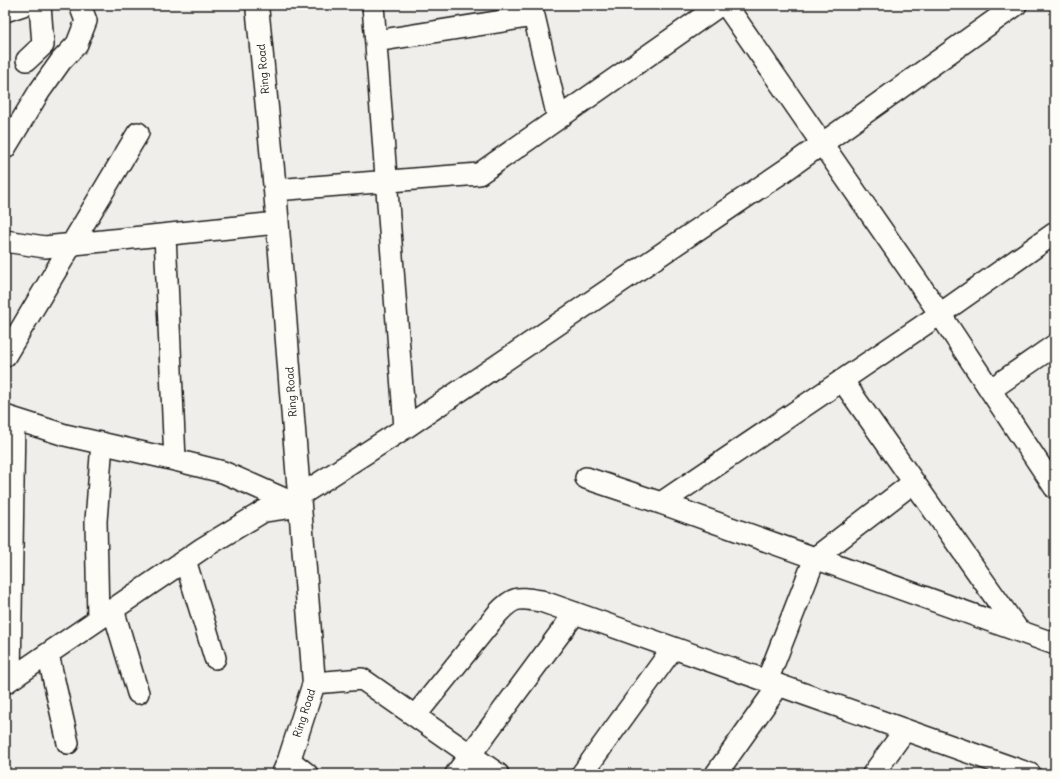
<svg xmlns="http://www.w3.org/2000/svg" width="1060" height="779" viewBox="0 0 1060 779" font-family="Delius,sans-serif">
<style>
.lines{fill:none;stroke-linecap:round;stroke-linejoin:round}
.minor-casing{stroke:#1c1c1c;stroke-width:24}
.highway-casing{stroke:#1c1c1c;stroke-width:25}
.minor{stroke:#fdfcf7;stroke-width:21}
.highway{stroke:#fdfcf7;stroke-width:22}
.labels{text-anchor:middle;stroke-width:3;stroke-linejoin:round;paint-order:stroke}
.street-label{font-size:11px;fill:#1c1c1c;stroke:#fdfcf7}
</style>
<rect width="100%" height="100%" fill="#f0eeea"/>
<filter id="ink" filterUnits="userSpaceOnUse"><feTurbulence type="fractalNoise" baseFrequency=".025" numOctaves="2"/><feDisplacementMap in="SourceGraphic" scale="8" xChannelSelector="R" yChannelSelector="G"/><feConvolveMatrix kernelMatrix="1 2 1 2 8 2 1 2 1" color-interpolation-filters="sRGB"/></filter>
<g filter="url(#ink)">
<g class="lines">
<!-- minor casing -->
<g class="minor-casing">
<path id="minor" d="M 373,5 L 405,428
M 726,5 L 940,314 L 1055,488
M 5,11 L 23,5
M 376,41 L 534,16 L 558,118
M 27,60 L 43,45 L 40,5
M 5,148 L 39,92 L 61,61 L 77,44 L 86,21 L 80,5
M 275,190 L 479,174 L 720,5
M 1055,233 L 940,314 L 661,503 L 1055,644
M 165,235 L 175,460
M 5,241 L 45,247 L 277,223
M 5,356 L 138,133
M 842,380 L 1018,630
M 990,390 L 1055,345
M 5,416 L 65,435 L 175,460 L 223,472 L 300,506
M 586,478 L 661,503
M 299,496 L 405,428 L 784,171 L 1016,5
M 185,560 L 215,658
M 113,609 L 138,693
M 98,619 L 96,521 L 102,443
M 48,654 L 68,743
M 10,679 L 14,419
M 767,681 L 815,558 L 914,482
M 5,683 L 203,548 L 264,511 L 300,506
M 314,683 L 362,679 L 498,774
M 415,716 L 498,613 C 515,595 519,598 541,601 L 1030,774
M 289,760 L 307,774
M 456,774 L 575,613
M 582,774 L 673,648
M 716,774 L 779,685
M 873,774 L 905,730"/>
</g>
<!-- highway casing -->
<g class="highway-casing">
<path id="highway" d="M 257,5 L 275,190 L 314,683 L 289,760 L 283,774"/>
</g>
<!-- minor -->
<use href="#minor" class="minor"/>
<!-- highway -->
<use href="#highway" class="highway"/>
</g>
</g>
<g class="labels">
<!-- street labels -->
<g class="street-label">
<text transform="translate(263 69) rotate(-95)" y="4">Ring Road</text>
<text transform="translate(291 392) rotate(-94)" y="4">Ring Road</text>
<text transform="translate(304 713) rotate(-72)" y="4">Ring Road</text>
</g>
</g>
<!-- margin -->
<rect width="1060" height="779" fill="none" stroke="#fdfcf7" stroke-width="20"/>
<rect x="10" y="10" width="1040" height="759" fill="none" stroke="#1c1c1c" stroke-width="1.5" filter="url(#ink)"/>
</svg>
